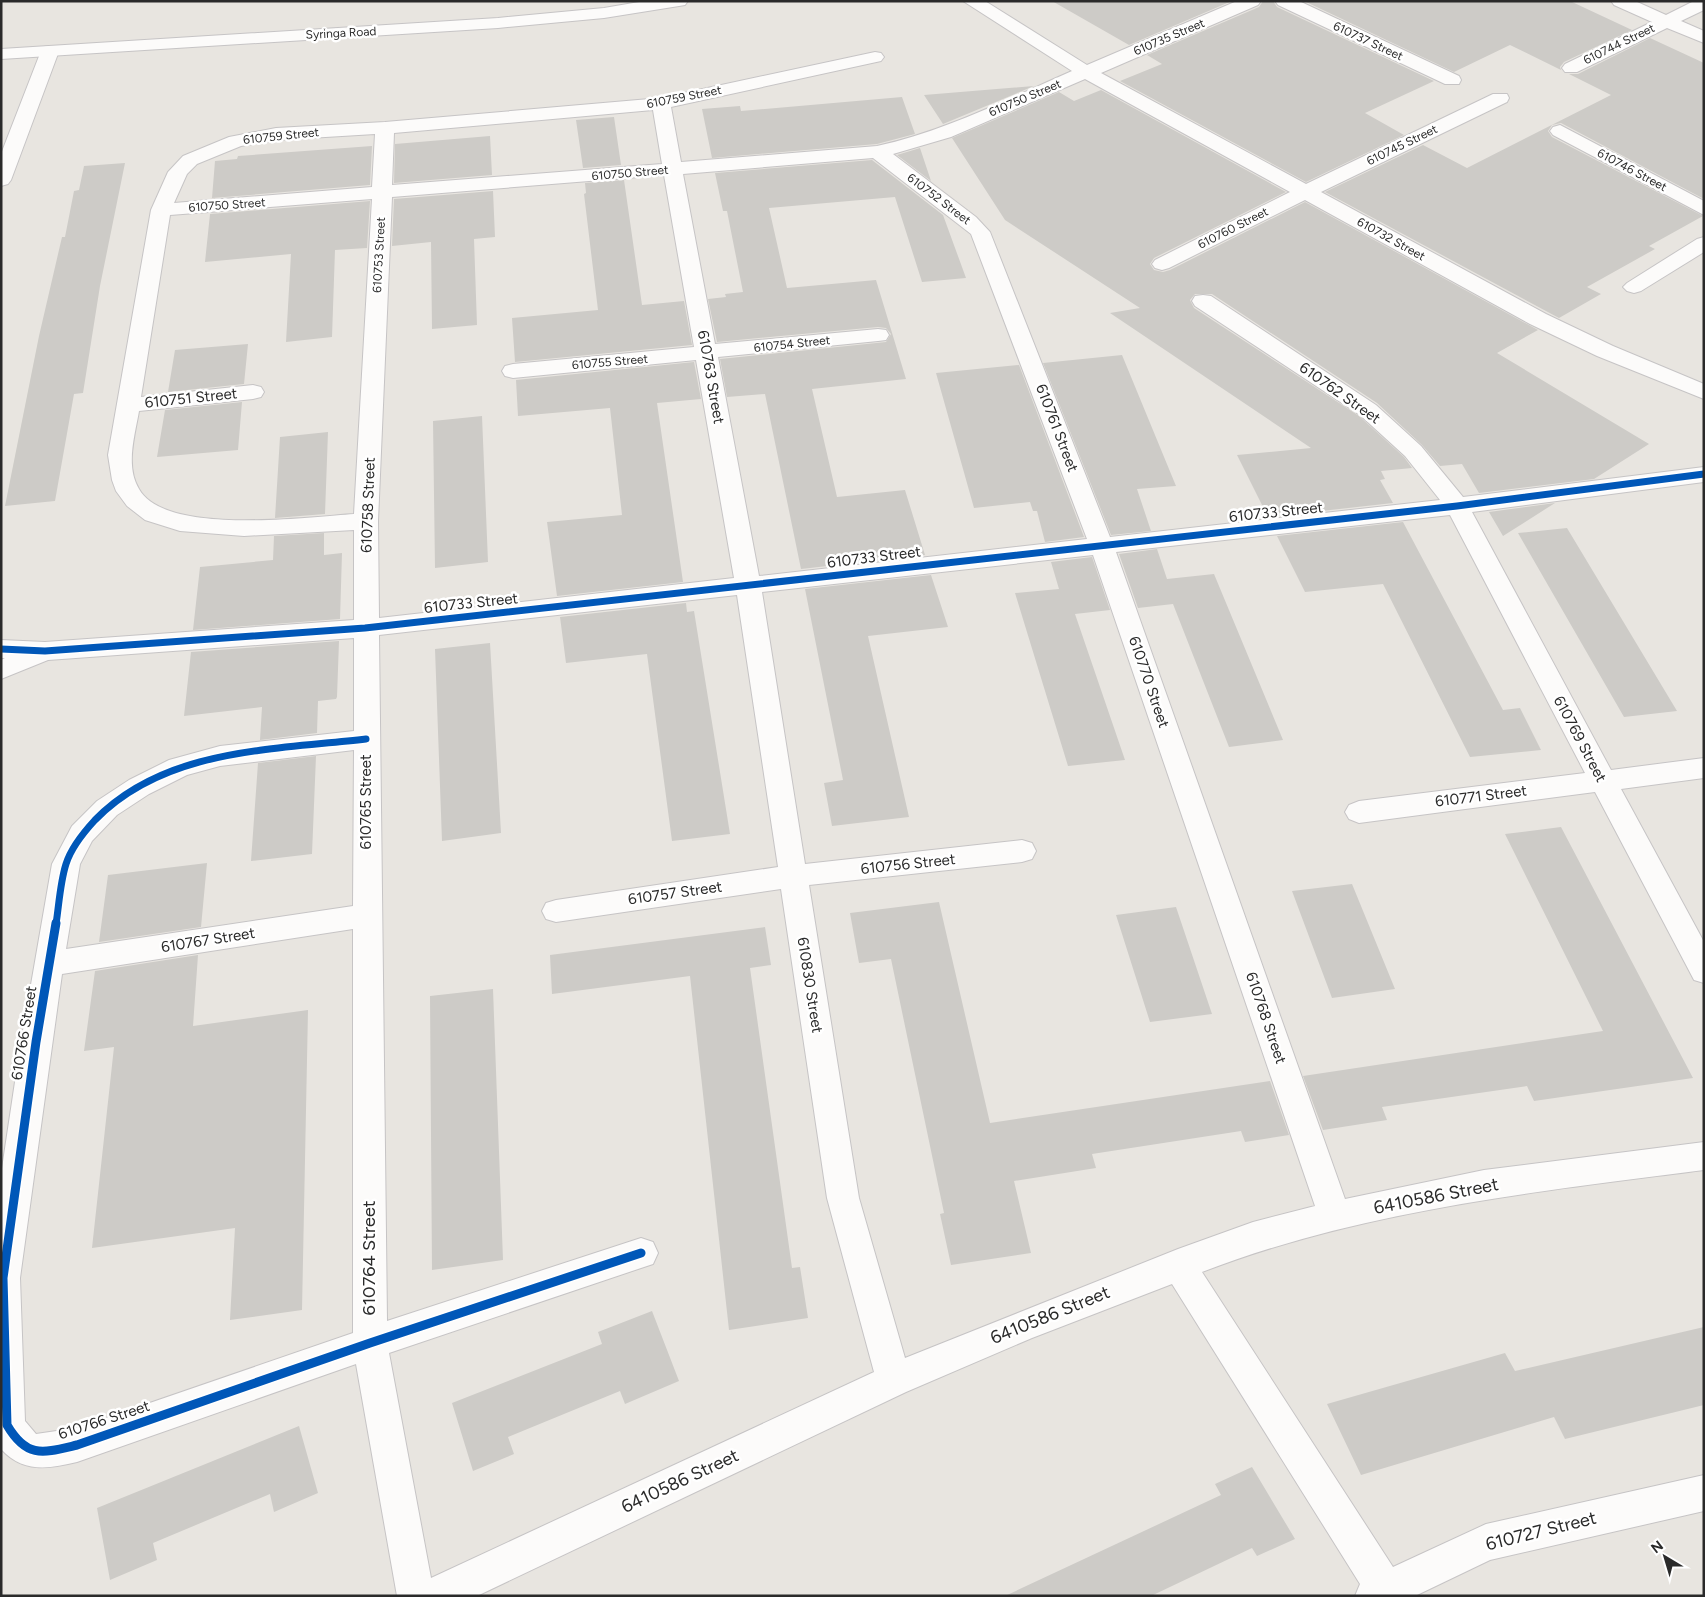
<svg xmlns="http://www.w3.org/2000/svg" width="1705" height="1597" viewBox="0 0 1705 1597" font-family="Figtree,sans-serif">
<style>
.building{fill:#cdcbc7}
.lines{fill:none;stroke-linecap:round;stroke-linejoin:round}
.minor-casing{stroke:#c6c4c5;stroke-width:2}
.tertiary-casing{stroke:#c6c4c5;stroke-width:2}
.minor{fill:#fcfbfa;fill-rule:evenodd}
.tertiary{fill:#fcfbfa;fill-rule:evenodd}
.cycleway-far1-casing{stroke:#fff;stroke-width:10}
.cycleway-casing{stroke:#fff;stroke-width:12}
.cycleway-far1{stroke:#0057b8;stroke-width:7}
.cycleway{stroke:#0057b8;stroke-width:9}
.labels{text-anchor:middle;stroke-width:5;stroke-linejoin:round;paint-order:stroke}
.far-street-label{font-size:12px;fill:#2a2a2a;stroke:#fff}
.street-label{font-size:15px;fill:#2a2a2a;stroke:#fff}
.near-street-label{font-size:18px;fill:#2a2a2a;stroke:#fff}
</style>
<rect width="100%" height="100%" fill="#e8e5e0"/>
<!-- building -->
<path class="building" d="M 1052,1 L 1232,1 L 1129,45 Z
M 1263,1 L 1273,1 L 1277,7 L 1434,81 L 1365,113 L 1404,135 L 1306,182 L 1120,81 L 1162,64 L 1147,55 L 1259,7 Z
M 1304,1 L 1570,1 L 1632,30 L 1564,62 L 1560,67 L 1561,70 L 1510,45 L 1454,72 Z
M 1650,38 L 1704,63 L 1704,199 L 1561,123 L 1552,125 L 1548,131 L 1552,137 L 1703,216 L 1649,246 L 1655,249 L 1587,287 L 1601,294 L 1559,318 L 1325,192 L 1423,145 L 1467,168 L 1611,95 L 1569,74 L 1578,74 Z
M 1034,86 L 943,124 L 924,95 Z
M 1101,90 L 1286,192 L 1154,258 L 1150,264 L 1154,270 L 1163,272 L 1170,270 L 1305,202 L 1538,330 L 1497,353 L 1649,444 L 1594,479 L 1479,493 L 1462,464 L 1440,466 L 1422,445 L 1377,403 L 1212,294 L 1195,294 L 1190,300 L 1194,308 L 1359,416 L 1404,457 L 1412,468 L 1381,471 L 1385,479 L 1380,480 L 1393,503 L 1268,517 L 1237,455 L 1311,448 L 1110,313 L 1140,308 L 1005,220 L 952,138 L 1059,92 L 1074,101 Z
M 902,97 L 915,134 L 877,144 L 712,158 L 702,109 L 740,106 L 741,111 Z
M 614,117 L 621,165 L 583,168 L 576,120 Z
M 490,136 L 492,175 L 394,183 L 395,144 Z
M 372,146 L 370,185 L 212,198 L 215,161 L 237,159 L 238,156 Z
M 920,148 L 931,181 L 897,155 Z
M 872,160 L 943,215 L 966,278 L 922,282 L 895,197 L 769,208 L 787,288 L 876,280 L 906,379 L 812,389 L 837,497 L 905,490 L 925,555 L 801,569 L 765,394 L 727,397 L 720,359 L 886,342 L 891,334 L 886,328 L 878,327 L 717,342 L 708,299 L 726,297 L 725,294 L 743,292 L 727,211 L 723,211 L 715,173 Z
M 125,163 L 100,286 L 83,393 L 74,394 L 55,501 L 5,506 L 39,336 L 62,237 L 65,237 L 74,191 L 79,190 L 84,166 Z
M 624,180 L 642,305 L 684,301 L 692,345 L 515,362 L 512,318 L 598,310 L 584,194 L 586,193 L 585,183 Z
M 493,191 L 495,237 L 474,239 L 477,325 L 432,329 L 431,242 L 392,246 L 394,199 Z
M 370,201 L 367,248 L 335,250 L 332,337 L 286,342 L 291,254 L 205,262 L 210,214 Z
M 248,344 L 244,384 L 168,392 L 175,350 Z
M 1122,355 L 1176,486 L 1137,489 L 1151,531 L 1111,535 L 1043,363 Z
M 694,362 L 701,399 L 657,403 L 683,582 L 557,596 L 547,522 L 622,515 L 610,408 L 518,416 L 516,380 Z
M 1019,365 L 1084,537 L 1045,542 L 1037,511 L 1033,511 L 1030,502 L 974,508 L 936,373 Z
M 242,402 L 238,450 L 157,457 L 165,410 Z
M 482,416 L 488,562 L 435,568 L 433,421 Z
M 328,432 L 325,514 L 275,518 L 280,437 Z
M 1555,503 L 1503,536 L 1489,512 Z
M 1403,522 L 1503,710 L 1520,708 L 1541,750 L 1470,757 L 1383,584 L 1305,592 L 1277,536 Z
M 1567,528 L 1677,711 L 1624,717 L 1518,533 Z
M 324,533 L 324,555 L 342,553 L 340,619 L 193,630 L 200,567 L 273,560 L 274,536 Z
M 1157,549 L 1167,579 L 1214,574 L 1283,740 L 1229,747 L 1173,604 L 1138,608 L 1119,554 Z
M 1092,557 L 1110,610 L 1075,614 L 1125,760 L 1068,766 L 1015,593 L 1059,589 L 1051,562 Z
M 931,575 L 948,627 L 868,636 L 909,817 L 832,826 L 824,783 L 843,780 L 805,589 Z
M 686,603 L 687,612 L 694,611 L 730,834 L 672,841 L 647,654 L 566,663 L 560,617 Z
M 339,641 L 337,697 L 336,699 L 318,701 L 317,733 L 260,740 L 262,707 L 184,716 L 191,652 Z
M 490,643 L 501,833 L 442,841 L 435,649 Z
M 316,756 L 312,854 L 251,861 L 258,763 Z
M 1561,827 L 1693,1078 L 1534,1101 L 1527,1086 L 1382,1107 L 1387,1120 L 1323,1130 L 1303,1076 L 1603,1031 L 1505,834 Z
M 207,863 L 201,927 L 99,942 L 108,875 Z
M 1352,884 L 1395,989 L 1332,998 L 1292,891 Z
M 939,902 L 990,1123 L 1270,1081 L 1289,1135 L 1245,1142 L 1241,1131 L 1092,1154 L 1096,1168 L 1014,1181 L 1031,1253 L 951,1265 L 940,1214 L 944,1213 L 891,959 L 859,963 L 850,913 Z
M 1176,907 L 1212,1014 L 1150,1022 L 1116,915 Z
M 765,927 L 771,965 L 750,968 L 792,1268 L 800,1267 L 808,1318 L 729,1330 L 690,976 L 552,994 L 550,955 Z
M 198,955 L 193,1026 L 308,1010 L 302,1310 L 230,1320 L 235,1228 L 92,1248 L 114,1047 L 84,1051 L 95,971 Z
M 493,989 L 503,1260 L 432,1270 L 430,996 Z
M 652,1311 L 679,1381 L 625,1404 L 620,1391 L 508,1437 L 514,1454 L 473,1471 L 452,1403 L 602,1344 L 598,1332 Z
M 1704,1327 L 1704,1405 L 1565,1439 L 1554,1417 L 1361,1475 L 1327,1404 L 1505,1353 L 1515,1371 Z
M 299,1426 L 318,1493 L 274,1512 L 270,1494 L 153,1543 L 157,1560 L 110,1580 L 97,1508 Z
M 1252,1467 L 1295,1539 L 1257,1556 L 1252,1548 L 1151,1596 L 1005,1596 L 1221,1495 L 1215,1484 Z"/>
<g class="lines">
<!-- minor casing -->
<g class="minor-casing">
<path id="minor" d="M 963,1 L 985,1 L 1087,65 L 1237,1 L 1261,1 L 1258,5 L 1101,73 L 1306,184 L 1493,94 L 1507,94 L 1509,98 L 1507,102 L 1321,192 L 1546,314 L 1613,346 L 1704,384 L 1704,399 L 1597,356 L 1530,324 L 1305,200 L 1169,268 L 1162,270 L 1155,268 L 1152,264 L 1155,260 L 1290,192 L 1085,79 L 951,137 L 893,154 L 976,217 L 990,232 L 1110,537 L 1440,500 L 1405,456 L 1360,415 L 1195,306 L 1192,301 L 1195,296 L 1203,295 L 1211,296 L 1376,405 L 1421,446 L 1463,497 L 1704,467 L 1704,482 L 1472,512 L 1611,770 L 1704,758 L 1704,778 L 1621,789 L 1704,942 L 1704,983 L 1694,980 L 1595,792 L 1359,823 L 1349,819 L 1345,812 L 1349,805 L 1359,801 L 1585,773 L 1450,515 L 1116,552 L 1345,1199 L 1484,1170 L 1704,1142 L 1704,1170 C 1535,1192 1362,1210 1202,1272 L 1393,1567 L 1486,1524 L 1704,1475 L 1704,1511 L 1490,1560 L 1415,1596 L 1355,1596 L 1360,1584 L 1172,1284 L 1032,1338 L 906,1392 L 477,1596 L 397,1596 L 356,1364 L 77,1462 C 48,1469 23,1473 1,1449 L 1,1175 L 21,1042 L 52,864 L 72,826 L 97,801 L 129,780 L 169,760 L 220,746 L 354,731 L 354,638 L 48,660 L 1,679 L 1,660 L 5,658 L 1,658 L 1,640 L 45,642 L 354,620 L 354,530 L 244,536 L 180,531 L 145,520 L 127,506 L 116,491 L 112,480 L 108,455 L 151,210 L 168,172 L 183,156 L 229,137 L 276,128 L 385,122 L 661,98 L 875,52 L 881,53 L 884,57 L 881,61 L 671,107 L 681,162 L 877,146 C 945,131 1008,99 1072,71 ZM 653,110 L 662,164 L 392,185 L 394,133 ZM 375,134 L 372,187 L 174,203 L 187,174 L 197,164 L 241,146 L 276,140 ZM 873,158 L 971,234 L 1087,539 L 759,576 L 718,357 L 878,341 L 886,340 L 889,335 L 886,330 L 878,329 L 715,344 L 683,174 ZM 664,175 L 694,347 L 513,364 L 505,366 L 502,371 L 505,376 L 513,378 L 696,360 L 734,578 L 379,618 L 378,521 L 392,197 ZM 372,199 L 354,514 C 308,517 165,536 139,489 C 125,466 135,435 139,411 L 253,399 L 261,397 L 264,392 L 261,387 L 253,385 L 141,397 L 170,215 ZM 1093,555 L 1315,1206 L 1253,1222 L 1178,1249 L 905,1358 L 859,1198 L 809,885 L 1022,862 L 1032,859 L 1036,851 L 1032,843 L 1022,840 L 805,864 L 762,592 ZM 737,595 L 778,867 L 556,900 L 546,903 L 542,911 L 546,919 L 556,922 L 781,889 L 827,1198 L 874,1372 L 431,1578 L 389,1353 L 641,1268 L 653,1264 L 658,1253 L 653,1242 L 641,1238 L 387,1321 L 379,635 ZM 354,750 L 353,906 L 66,949 L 80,864 L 92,841 L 117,815 L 149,794 L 187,775 L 220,766 ZM 353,929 L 353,1333 L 77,1428 L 36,1434 L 25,1421 L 20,1278 L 62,974 Z
M 1275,1 L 1299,1 L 1459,76 L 1461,80 L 1459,84 L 1445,84 L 1278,5 Z
M 1611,1 L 1635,1 L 1666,15 L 1694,1 L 1704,1 L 1704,10 L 1681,21 L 1704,31 L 1704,43 L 1667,28 L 1577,72 L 1565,72 L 1562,68 L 1565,64 L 1652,22 L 1614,5 Z
M 50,46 L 56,47 L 59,51 L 11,180 L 8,184 L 1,186 L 1,154 L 41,51 L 44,47 Z
M 1560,125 L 1704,201 L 1704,215 L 1553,135 L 1550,131 L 1553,127 Z
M 1704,237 L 1704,252 L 1641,291 L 1634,293 L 1627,291 L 1623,287 L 1627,283 L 1697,239 Z"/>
</g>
<!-- tertiary casing -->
<g class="tertiary-casing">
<path id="tertiary" d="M 645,1 L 688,1 L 685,5 L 679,6 L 604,18 L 498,28 L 1,59 L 1,49 L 498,18 L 604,8 Z"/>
</g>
<!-- minor -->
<use href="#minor" class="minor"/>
<!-- tertiary -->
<use href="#tertiary" class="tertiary"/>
<!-- cycleway-far1 casing -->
<g class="cycleway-far1-casing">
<path id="cycleway-far1" d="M 1,649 L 45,651 L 365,628 L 1457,506 L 1704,474
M 56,924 C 59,905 60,883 66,864 C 71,848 83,833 95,820 C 165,748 273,750 366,739"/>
</g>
<!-- cycleway casing -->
<g class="cycleway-casing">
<path id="cycleway" d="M 56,923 L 36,1042 L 3,1278 L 7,1425 C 27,1459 43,1453 77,1445 L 370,1343 L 641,1253"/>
</g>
<!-- cycleway-far1 -->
<use href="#cycleway-far1" class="cycleway-far1"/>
<!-- cycleway -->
<use href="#cycleway" class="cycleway"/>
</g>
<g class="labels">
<!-- far-street labels -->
<g class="far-street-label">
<text transform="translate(341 33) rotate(-3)" y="4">Syringa Road</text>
<text transform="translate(1169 37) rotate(-23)" y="4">610735 Street</text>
<text transform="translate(1368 41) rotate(25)" y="4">610737 Street</text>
<text transform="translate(1619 44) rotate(-26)" y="4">610744 Street</text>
<text transform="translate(684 97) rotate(-11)" y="4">610759 Street</text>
<text transform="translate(1025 98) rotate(-23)" y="4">610750 Street</text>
<text transform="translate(281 136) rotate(-6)" y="4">610759 Street</text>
<text transform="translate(1402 145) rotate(-26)" y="4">610745 Street</text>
<text transform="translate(1632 170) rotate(28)" y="4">610746 Street</text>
<text transform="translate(630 173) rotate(-5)" y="4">610750 Street</text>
<text transform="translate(939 199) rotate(37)" y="4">610752 Street</text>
<text transform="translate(227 205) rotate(-4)" y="4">610750 Street</text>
<text transform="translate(1233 228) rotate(-27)" y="4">610760 Street</text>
<text transform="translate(1391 239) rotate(29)" y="4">610732 Street</text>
<text transform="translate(379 255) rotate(-87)" y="4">610753 Street</text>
<text transform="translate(792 344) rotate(-6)" y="4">610754 Street</text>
<text transform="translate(610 362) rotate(-5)" y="4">610755 Street</text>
</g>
<!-- street labels -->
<g class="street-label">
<text transform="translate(711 377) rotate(80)" y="5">610763 Street</text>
<text transform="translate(1340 393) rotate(35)" y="5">610762 Street</text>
<text transform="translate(191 398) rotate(-6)" y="5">610751 Street</text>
<text transform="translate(1057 428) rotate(69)" y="5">610761 Street</text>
<text transform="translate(368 505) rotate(-88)" y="5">610758 Street</text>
<text transform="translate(1276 512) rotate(-6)" y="5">610733 Street</text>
<text transform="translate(874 557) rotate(-7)" y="5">610733 Street</text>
<text transform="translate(471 603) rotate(-6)" y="5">610733 Street</text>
<text transform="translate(1149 682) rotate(71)" y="5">610770 Street</text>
<text transform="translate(1580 739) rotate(62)" y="5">610769 Street</text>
<text transform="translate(1481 796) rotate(-7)" y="5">610771 Street</text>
<text transform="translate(366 802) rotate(-90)" y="5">610765 Street</text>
<text transform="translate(908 864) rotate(-6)" y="5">610756 Street</text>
<text transform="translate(675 893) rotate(-8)" y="5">610757 Street</text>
<text transform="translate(208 940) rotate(-9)" y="5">610767 Street</text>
<text transform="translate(810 985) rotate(81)" y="5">610830 Street</text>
<text transform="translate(1266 1018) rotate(71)" y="5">610768 Street</text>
<text transform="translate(24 1033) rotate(-81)" y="5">610766 Street</text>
<text transform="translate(104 1420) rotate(-18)" y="5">610766 Street</text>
</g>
<!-- near-street labels -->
<g class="near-street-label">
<text transform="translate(1436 1196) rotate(-11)" y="6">6410586 Street</text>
<text transform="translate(369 1258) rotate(-90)" y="6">610764 Street</text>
<text transform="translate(1050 1315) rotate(-22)" y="6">6410586 Street</text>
<text transform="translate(680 1481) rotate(-25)" y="6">6410586 Street</text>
<text transform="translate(1541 1531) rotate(-14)" y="6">610727 Street</text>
</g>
</g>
<!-- border -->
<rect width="1705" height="1597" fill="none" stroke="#2a2a2a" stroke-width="5"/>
<!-- north arrow -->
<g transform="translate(1665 1557) rotate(322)" stroke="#ffffff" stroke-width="4" paint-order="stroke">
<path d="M0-4L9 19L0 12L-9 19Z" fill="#2a2a2a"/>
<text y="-8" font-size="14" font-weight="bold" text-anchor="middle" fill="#2a2a2a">N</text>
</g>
</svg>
